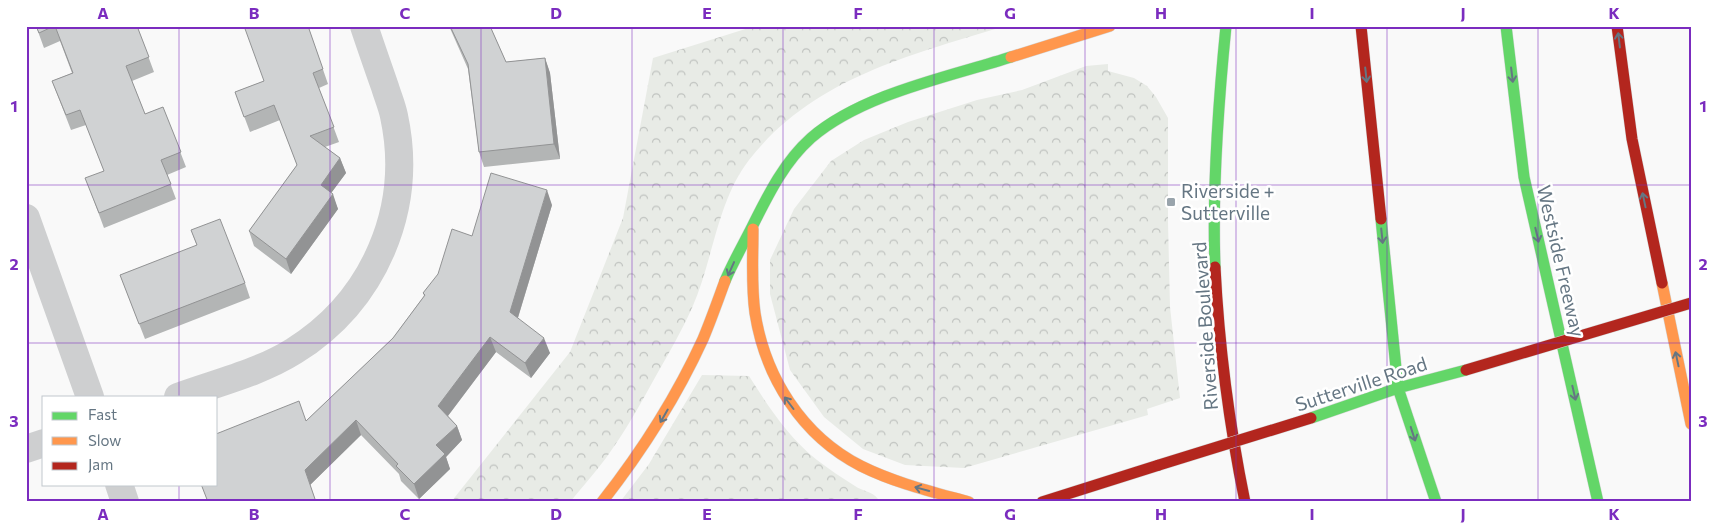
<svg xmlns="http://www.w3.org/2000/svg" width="1717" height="528" viewBox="0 0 1717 528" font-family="Commissioner,sans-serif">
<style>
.forest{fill:url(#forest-crowns)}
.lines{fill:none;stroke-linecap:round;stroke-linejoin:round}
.fast-casing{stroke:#d5d6d7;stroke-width:12}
.slow-casing{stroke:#d5d6d7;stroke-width:12}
.jam-casing{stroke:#d5d6d7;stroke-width:12}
.street{stroke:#cecfd0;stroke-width:28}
.fast{stroke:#63d668;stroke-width:11}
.slow{stroke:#ff974d;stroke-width:11}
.jam{stroke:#b3261e;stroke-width:11}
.jam-bridge-casing{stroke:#d5d6d7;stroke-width:12;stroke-linecap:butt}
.jam-bridge{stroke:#b3261e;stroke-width:11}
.wall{fill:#b3b5b5}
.shaded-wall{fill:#929394}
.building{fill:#d0d2d3;stroke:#929394}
.oneway{stroke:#657683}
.grid{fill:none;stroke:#7b2cbf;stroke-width:1;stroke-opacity:0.55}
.poi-dot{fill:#99a4ac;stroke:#fff;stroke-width:2}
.labels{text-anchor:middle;stroke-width:5;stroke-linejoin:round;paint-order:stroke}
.poi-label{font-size:19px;fill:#657683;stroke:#fff;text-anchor:start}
.street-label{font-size:19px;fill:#657683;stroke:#fff}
.neatline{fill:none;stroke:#7b2cbf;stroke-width:2}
.grid-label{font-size:16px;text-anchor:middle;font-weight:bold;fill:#7b2cbf}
</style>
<defs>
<pattern id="forest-crowns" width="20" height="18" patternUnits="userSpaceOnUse" patternTransform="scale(1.25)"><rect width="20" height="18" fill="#e8ebe6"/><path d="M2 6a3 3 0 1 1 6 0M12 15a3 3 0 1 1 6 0" fill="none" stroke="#c0c3c0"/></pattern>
</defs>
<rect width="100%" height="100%" fill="#f9f9f9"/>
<!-- forest -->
<path class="forest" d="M 755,26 L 1005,26 C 911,55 813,78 749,160 C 717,201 713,261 692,308 C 682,330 669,353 657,374 C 641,403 625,432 606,458 C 595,473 582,487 570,502 L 451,502 L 570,352 L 623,218 L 653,58 Z
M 1108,64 L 1108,71 L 1134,78 L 1147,86 L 1156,97 L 1168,118 L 1168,222 L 1170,307 L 1180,398 L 1147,409 L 1148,415 L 964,468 L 905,465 L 863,449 L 824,417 L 790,370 L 770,294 L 770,260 L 794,209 L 831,161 L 864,140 L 908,122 L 977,100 L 1022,90 L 1086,66 Z
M 702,375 L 749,376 C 768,406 788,437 817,460 C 829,469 842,478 855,486 C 862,491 872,491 878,499 L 876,502 L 620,502 L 649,464 Z"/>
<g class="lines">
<!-- fast casing -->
<g class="fast-casing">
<path id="fast" d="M 1506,26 L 1524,177 L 1598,502
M 1381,219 L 1398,388 L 1436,502
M 1215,267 C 1212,187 1218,106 1226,26
M 725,281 C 733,262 743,245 752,227 C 768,195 784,162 811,138 C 862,94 948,77 1011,57
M 1311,418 L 1398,388 L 1466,370"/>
</g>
<!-- slow casing -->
<g class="slow-casing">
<path id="slow" d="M 1011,57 L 1110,26
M 753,229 C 753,257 751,285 755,313 C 765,377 802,436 861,466 C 895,483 933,492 969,502
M 1662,283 L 1691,424
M 602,502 C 642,451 676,398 703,339 C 711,320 718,300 725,281"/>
</g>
<!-- jam casing -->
<g class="jam-casing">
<path id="jam" d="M 1361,26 L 1381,219
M 1617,26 L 1632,139 L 1662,283
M 1215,267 C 1219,347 1229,424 1245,502
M 1042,502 L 1159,465"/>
</g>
<!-- street -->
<path class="street" d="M 26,218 L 90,397
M 178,397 C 216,383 259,373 294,351 C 374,301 414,209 394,116 C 392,106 388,97 385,87 C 378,67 371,47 364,26
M 26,449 L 44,443
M 119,484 L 125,502"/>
<!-- fast -->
<use href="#fast" class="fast"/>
<!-- slow -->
<use href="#slow" class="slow"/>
<!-- jam -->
<use href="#jam" class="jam"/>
<!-- jam-bridge casing -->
<g class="jam-bridge-casing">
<path id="jam-bridge" d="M 1466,370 L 1691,303
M 1159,465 L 1311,418"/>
</g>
<!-- jam-bridge -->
<use href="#jam-bridge" class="jam-bridge"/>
</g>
<!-- wall -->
<path class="wall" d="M 36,26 L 137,26 L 154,72 L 132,81 L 145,114 L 163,107 L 186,167 L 167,175 L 176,199 L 104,228 L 91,193 L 104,171 L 86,125 L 71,130 L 52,81 L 72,73 L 60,41 L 44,48 Z
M 308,26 L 328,84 L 319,88 L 339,142 L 325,147 L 340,158 L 346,173 L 331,193 L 338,209 L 291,274 L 254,246 L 249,231 L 297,165 L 280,120 L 250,132 L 235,92 L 264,81 Z
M 449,26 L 490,26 L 506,62 L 545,58 L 550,73 L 560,159 L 484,167 L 479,152 L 468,69 Z
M 552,205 L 518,318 L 550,353 L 531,378 L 496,352 L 448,416 L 457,426 L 462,440 L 446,457 L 450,469 L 419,499 L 401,481 L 399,474 L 361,435 L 310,485 L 316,502 L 208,502 L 201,484 L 216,484 L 306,421 L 393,338 L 424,296 L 423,293 L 472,236 Z
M 191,230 L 245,283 L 250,298 L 145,339 L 120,275 L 197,246 Z"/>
<!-- shaded-wall -->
<path class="shaded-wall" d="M 545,58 L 550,73 L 560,159 L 554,144 Z
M 340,158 L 346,173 L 326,200 L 321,185 Z
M 547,190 L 552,205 L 515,327 L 510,312 Z
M 333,194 L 338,209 L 291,274 L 286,259 Z
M 490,337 L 496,352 L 444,421 L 438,406 Z
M 544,338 L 550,353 L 531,378 L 525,363 Z
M 356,420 L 361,435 L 310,485 L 316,502 L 305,470 Z
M 457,426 L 462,440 L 446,457 L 450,469 L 419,499 L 414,484 L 436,445 Z"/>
<!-- building -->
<path class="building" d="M 36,26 L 54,26 L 39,33 Z
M 55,26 L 137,26 L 149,57 L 126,66 L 145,114 L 163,107 L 181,152 L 161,160 L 171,184 L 99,213 L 85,178 L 104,171 L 80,110 L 66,115 L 52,81 L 73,73 Z
M 244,26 L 308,26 L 323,69 L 313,73 L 334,127 L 310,136 L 340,158 L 321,185 L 333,194 L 286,259 L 249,231 L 297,165 L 274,105 L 244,117 L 235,92 L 264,81 Z
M 450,26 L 490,26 L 506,62 L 545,58 L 554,144 L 479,152 L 468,64 Z
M 491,173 L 547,190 L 510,312 L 544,338 L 525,363 L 490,337 L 438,406 L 457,426 L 436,445 L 445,454 L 414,484 L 396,466 L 398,464 L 356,420 L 305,470 L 316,502 L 208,502 L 201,484 L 216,484 L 216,434 L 299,401 L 306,421 L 393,338 L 425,295 L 423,293 L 438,274 L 452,229 L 472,236 Z
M 220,219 L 245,283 L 139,324 L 120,275 L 197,245 L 191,230 Z"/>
<!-- one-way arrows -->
<defs><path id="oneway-shaft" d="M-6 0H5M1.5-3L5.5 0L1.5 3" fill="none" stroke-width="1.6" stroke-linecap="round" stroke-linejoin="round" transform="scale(1.25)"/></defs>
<g class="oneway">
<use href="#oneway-shaft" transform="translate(1619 40) rotate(-97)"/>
<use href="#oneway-shaft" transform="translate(1366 75) rotate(84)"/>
<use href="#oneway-shaft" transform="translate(1512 75) rotate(83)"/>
<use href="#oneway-shaft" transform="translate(1644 200) rotate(-102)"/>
<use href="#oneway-shaft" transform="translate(1537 235) rotate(77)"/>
<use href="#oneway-shaft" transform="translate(1382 236) rotate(84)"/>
<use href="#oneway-shaft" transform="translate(731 269) rotate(114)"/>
<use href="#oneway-shaft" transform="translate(1677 359) rotate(-102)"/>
<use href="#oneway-shaft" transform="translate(1574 393) rotate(77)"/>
<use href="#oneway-shaft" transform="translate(789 403) rotate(-127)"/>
<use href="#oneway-shaft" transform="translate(664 416) rotate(120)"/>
<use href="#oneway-shaft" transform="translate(1413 434) rotate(72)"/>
<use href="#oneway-shaft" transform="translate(922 489) rotate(-165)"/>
</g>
<!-- grid -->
<path class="grid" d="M 179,26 L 179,397M 330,26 L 330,502M 481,26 L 481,502M 632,26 L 632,502M 783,26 L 783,502M 934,26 L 934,502M 1085,26 L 1085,502M 1236,26 L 1236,502M 1387,26 L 1387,502M 1538,26 L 1538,502M 26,185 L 1691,185M 26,343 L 1691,343M 179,484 L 179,502"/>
<!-- markers -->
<rect class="poi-dot" x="1166" y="197" width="10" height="10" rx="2.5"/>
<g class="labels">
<!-- poi labels -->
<g class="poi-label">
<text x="1181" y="198">Riverside +<tspan x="1181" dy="22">Sutterville</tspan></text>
</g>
<!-- street labels -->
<g class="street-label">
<text transform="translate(1561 261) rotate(77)" y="7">Westside Freeway</text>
<text transform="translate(1205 326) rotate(-94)" y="7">Riverside Boulevard</text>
<text transform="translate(1361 384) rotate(-18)" y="7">Sutterville Road</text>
</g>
</g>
<!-- border -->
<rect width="1717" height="528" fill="none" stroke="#ffffff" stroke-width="55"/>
<!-- legend -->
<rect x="42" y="396" width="175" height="90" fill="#ffffff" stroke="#c1c8cd"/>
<rect x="52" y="412" width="25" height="8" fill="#63d668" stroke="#c1c8cd"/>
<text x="88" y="420" font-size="15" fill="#657683">Fast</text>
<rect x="52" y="437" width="25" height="8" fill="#ff974d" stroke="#c1c8cd"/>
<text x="88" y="446" font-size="15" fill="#657683">Slow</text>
<rect x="52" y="462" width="25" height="8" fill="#b3261e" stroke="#c1c8cd"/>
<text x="88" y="470" font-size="15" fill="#657683">Jam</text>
<rect x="28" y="28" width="1662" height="472" class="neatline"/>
<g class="grid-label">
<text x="103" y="19">A</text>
<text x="254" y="19">B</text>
<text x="405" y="19">C</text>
<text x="556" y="19">D</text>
<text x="707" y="19">E</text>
<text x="858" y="19">F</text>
<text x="1010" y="19">G</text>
<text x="1161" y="19">H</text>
<text x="1312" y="19">I</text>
<text x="1463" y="19">J</text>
<text x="1614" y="19">K</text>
<text x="14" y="112">1</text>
<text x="1703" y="112">1</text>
<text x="14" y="270">2</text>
<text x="1703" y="270">2</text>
<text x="14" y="427">3</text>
<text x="1703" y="427">3</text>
<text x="103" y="520">A</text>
<text x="254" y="520">B</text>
<text x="405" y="520">C</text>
<text x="556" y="520">D</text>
<text x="707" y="520">E</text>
<text x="858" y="520">F</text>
<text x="1010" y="520">G</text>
<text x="1161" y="520">H</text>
<text x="1312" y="520">I</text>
<text x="1463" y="520">J</text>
<text x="1614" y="520">K</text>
</g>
</svg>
